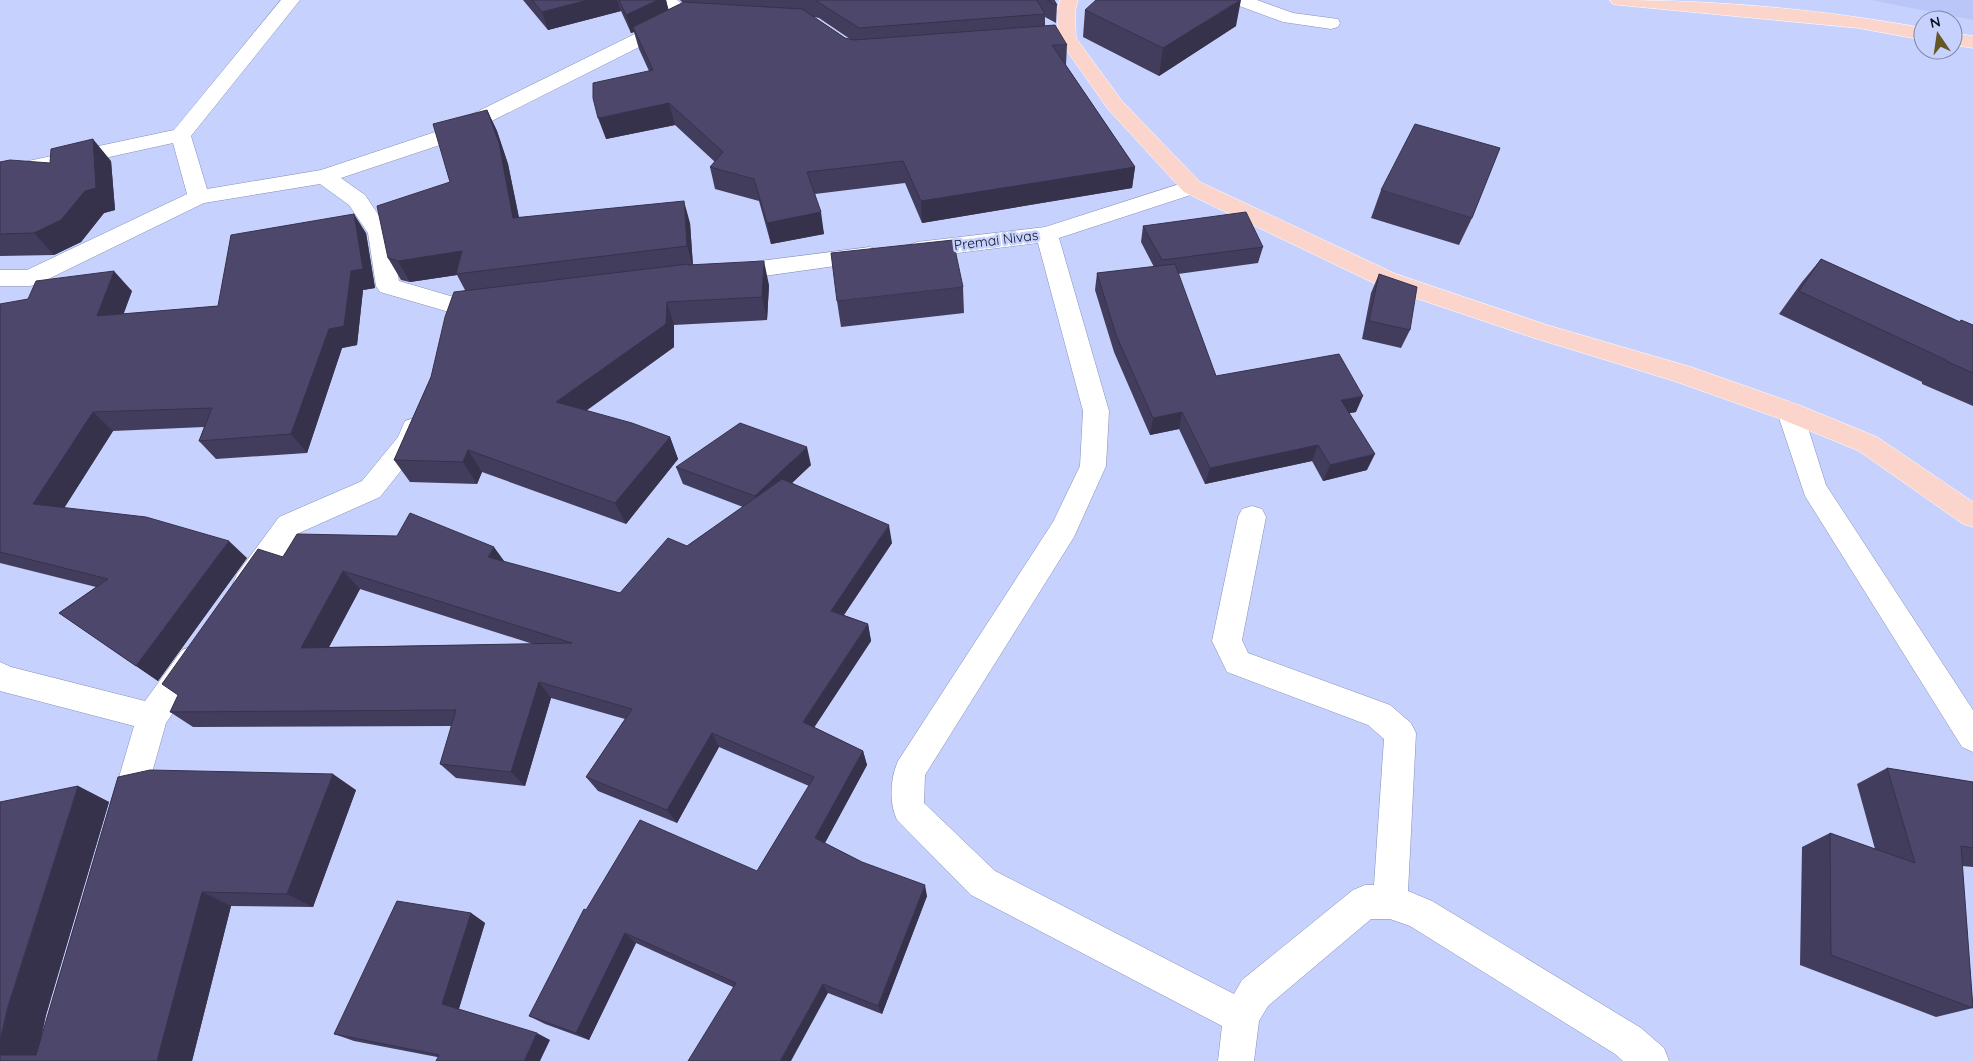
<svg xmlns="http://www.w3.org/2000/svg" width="1973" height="1061" viewBox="0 0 1973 1061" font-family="Quicksand,sans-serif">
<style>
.built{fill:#bac6f8}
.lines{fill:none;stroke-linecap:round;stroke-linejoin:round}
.minor-casing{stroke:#8590b8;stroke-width:1}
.major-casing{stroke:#fff;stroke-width:1}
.minor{fill:#fff;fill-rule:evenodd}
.major{fill:#fbd4cb;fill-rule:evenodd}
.wall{fill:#433d5d;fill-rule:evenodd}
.shaded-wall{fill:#37324c}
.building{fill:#4e476c;stroke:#37324c;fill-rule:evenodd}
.labels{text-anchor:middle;stroke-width:5;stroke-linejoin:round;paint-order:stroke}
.street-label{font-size:14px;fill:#0e1120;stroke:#c6d2fd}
</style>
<rect width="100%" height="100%" fill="#c6d2fd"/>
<!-- built -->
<path class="built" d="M 1871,0 L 1973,0 L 1973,20 Z"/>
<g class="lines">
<!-- minor casing -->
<g class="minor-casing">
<path id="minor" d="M 281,0 L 300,0 L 191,136 L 207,189 L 321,170 L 438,131 L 663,20 L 670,18 L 677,20 L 679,24 L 677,28 L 452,141 L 341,178 L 365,195 L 390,232 L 399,281 L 464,300 L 468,306 L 464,312 L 456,314 L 380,292 L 376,286 L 368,233 L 349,205 L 320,184 L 204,203 L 38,284 L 30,286 L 0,286 L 0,270 L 27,270 L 187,194 L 173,143 L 0,181 L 0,167 L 174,130 Z
M 656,0 L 677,0 L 691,11 L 710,13 L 712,17 L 710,21 C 689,26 668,17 656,0 Z
M 1231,0 L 1257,0 L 1293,13 L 1338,19 L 1340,23 L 1338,27 L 1331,29 L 1283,22 L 1234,4 Z
M 1192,180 L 1200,182 L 1203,187 L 1200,192 L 1059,238 L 1109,411 L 1106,466 L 1074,537 L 925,775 L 924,803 L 995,871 L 1234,994 L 1242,980 L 1353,890 L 1365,885 L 1374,885 L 1384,739 L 1368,725 L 1227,672 L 1212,641 L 1238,517 L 1242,509 L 1252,506 L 1262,509 L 1266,517 L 1242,640 L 1248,653 L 1390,705 L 1411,723 L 1416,733 L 1408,891 L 1432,901 L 1641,1028 L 1664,1048 L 1669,1061 L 1623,1061 L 1615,1054 L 1410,926 L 1390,919 L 1371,919 L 1268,1006 L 1259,1021 L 1254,1061 L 1218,1061 L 1222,1026 L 971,895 L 897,820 C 889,803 890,779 898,761 L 1053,522 L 1080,466 L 1083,411 L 1038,243 L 917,258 L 909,255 L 906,250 L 909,245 L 917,242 L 1045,227 Z
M 870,247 L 878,250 L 881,255 L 878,260 L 729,281 L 721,279 L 717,273 L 721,267 L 729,265 Z
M 1790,402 L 1799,405 L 1803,412 L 1826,485 L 1973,710 L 1973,752 L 1962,747 L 1805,496 L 1777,412 L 1781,405 Z
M 414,418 L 423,421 L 427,428 L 419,448 L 380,497 L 299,533 L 257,592 L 247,595 L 237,592 L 233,583 L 237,574 L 279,517 L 362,481 L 398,437 L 405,421 Z
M 193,646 L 204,650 L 208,659 L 204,668 L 166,723 L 142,808 L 137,819 L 126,824 L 115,819 L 110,808 L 134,726 L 0,691 L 0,662 L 11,667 L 145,701 L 182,650 Z"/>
</g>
<!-- major casing -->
<g class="major-casing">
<path id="major" d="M 1060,0 L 1078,0 L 1075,11 L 1076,38 L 1122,101 L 1200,182 L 1396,274 L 1547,325 L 1691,367 L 1799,405 L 1877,437 L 1973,502 L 1973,527 L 1963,524 L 1859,451 L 1781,419 L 1674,381 L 1531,337 L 1380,286 L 1184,192 L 1108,109 L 1058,38 L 1057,11 Z
M 1610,0 C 1715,0 1820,9 1923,28 L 1923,40 L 1858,28 L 1619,5 L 1613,4 Z
M 1953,33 L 1973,36 L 1973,48 L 1953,45 Z"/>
</g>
<!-- minor -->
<use href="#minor" class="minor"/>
<!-- major -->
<use href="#major" class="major"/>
</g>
<!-- wall -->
<path class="wall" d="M 523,0 L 666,0 L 668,10 L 683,3 L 680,0 L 1054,0 L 1057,5 L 1056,23 L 1045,17 L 1045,26 L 1067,45 L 1066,65 L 1135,167 L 1132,188 L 922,223 L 905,183 L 815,194 L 824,234 L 771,244 L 759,201 L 715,189 L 710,167 L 715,162 L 675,125 L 606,139 L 649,71 L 639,49 L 634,32 L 631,33 L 621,11 L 548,30 ZM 814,17 L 819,18 L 850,39 L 845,38 Z
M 1085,10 L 1236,26 L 1159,76 L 1083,37 Z
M 487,110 L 497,131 L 508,164 L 519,217 L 690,223 L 693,265 L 769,285 L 767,320 L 674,325 L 674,347 L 586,411 L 670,437 L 678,459 L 626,524 L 482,472 L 477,484 L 410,482 L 394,460 L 431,377 L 465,290 L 457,275 L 410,282 L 401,280 L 388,258 L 450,182 Z
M 111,161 L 115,210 L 104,213 L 81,242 L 54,255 L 0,256 L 0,162 L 50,163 Z
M 1381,190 L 1472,218 L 1459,245 L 1371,218 Z
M 1143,226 L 1263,247 L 1258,263 L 1178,274 L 1216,376 L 1356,412 L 1349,413 L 1367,470 L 1323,481 L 1312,461 L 1205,484 L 1179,429 L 1150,435 L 1114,352 L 1095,290 L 1097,273 L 1154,267 L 1141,242 Z
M 366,233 L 375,288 L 363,290 L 357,345 L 342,348 L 307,453 L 216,459 L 199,441 L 204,427 L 113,431 L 64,508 L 247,558 L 158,681 L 59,613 L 96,587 L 0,563 L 0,304 L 132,291 L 123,314 L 218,306 Z
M 1821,259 L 1960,322 L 1961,320 L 1973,325 L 1973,406 L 1922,384 L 1922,382 L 1779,314 L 1802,282 Z
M 1379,274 L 1410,330 L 1401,348 L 1362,339 L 1371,293 Z
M 963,287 L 964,313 L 841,327 L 837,301 Z
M 811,465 L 792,483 L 892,543 L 844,615 L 868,624 L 871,641 L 814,727 L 863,751 L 867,765 L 825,843 L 927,896 L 882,1014 L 828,993 L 733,987 L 636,943 L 589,1040 L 545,1024 L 529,1016 L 586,910 L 757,871 L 809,786 L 719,747 L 677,823 L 598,791 L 586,777 L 625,719 L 551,698 L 525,786 L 456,778 L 440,764 L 452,726 L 193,727 L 170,712 L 283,557 L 505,562 L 620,593 L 687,546 L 743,507 L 683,484 L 676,467 ZM 360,589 L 533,644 L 329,647 Z
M 1887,768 L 1973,782 L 1973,867 L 1962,866 L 1973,1008 L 1936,1017 L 1800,965 L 1802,847 L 1830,833 L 1875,849 L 1857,784 Z
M 118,777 L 356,790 L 313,907 L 231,906 L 192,1061 L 0,1061 L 78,786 L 109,802 L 46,1015 L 41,1039 Z
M 471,913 L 485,923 L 459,1009 L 550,1040 L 437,1057 L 354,1041 L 334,1034 Z"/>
<!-- shaded-wall -->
<path class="shaded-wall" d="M 588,0 L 617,0 L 621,11 L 548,30 L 542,12 Z
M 658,0 L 666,0 L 670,15 L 633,27 L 634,32 L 631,33 L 626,15 Z
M 1240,0 L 1241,0 L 1236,26 L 1159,76 L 1163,48 Z
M 669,103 L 675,125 L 606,139 L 598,118 Z
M 487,110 L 497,131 L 508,164 L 523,239 L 513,218 Z
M 93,139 L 111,161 L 115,210 L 104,213 L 81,242 L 54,255 L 34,233 Z
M 1135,167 L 1132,188 L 922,223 L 921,201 Z
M 684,201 L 690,223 L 693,267 L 687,246 Z
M 821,212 L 824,234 L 771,244 L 767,223 Z
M 354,214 L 366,233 L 375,288 L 363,290 L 357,345 L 342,348 L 307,453 L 291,434 Z
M 462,251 L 456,274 L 457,275 L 410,282 L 398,261 Z
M 764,261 L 769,285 L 767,320 L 762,297 Z
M 114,271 L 132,291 L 116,335 L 97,316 Z
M 667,302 L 674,325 L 674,347 L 567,424 L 556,402 Z
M 1363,396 L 1356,412 L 1334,416 L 1341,400 Z
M 93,412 L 113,431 L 56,521 L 33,504 Z
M 1182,412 L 1179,429 L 1150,435 L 1153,418 Z
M 670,437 L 678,459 L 626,524 L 615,503 Z
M 1318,445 L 1312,461 L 1205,484 L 1210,468 Z
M 807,447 L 811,465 L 760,513 L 755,496 Z
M 468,450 L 482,472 L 477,484 L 463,462 Z
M 1375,454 L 1367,470 L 1323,481 L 1330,465 Z
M 889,525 L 892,543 L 835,628 L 831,611 Z
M 229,541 L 247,558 L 158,681 L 136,666 Z
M 494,547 L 507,565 L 488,557 Z
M 343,571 L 360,589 L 320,664 L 301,648 Z
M 868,624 L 871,641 L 808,737 L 803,722 Z
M 539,682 L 551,698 L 525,786 L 511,772 Z
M 712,733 L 719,747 L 677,823 L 667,810 Z
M 863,751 L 867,765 L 821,850 L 815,838 Z
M 333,774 L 356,790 L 313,907 L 287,894 Z
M 78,786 L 109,802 L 46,1015 L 36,1061 L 0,1055 L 0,1040 L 8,1006 Z
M 925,885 L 927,896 L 882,1014 L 878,1006 Z
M 202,892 L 231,906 L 192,1061 L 157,1061 Z
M 471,913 L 485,923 L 458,1011 L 442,1004 Z
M 625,933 L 636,943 L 589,1040 L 576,1033 Z
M 823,984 L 828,993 L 791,1061 L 780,1061 Z
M 537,1033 L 550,1040 L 540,1061 L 524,1061 Z"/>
<!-- building -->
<path class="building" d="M 532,0 L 588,0 L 542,12 Z
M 619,0 L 658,0 L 626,15 Z
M 815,0 L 1037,0 L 1045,14 L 859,28 Z
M 1047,0 L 1054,0 L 1057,5 Z
M 1096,0 L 1240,0 L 1163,48 L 1085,10 Z
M 684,2 L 802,9 L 845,38 L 854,40 L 1055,25 L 1067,45 L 1052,45 L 1135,167 L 921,201 L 903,161 L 807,172 L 821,212 L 767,223 L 754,179 L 710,167 L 723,152 L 669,103 L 598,118 L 593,98 L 593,83 L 653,70 L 633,27 Z
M 487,110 L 499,143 L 513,218 L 684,201 L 687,246 L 456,274 L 462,251 L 398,261 L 388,258 L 377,206 L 450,182 L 433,124 Z
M 1415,124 L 1500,148 L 1472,218 L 1381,190 Z
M 93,139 L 96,188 L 85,191 L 61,220 L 34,233 L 0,234 L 0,162 L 10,160 L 50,163 L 51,149 Z
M 1246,212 L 1263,247 L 1162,260 L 1143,226 Z
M 354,214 L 363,269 L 351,271 L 344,326 L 329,329 L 291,434 L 199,441 L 212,408 L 93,412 L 33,504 L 146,517 L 229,541 L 136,666 L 59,613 L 108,579 L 0,552 L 0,304 L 28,299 L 36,281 L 114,271 L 97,316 L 218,306 L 231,235 Z
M 953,240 L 963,287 L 837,301 L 831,253 Z
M 1821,259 L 1960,322 L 1961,320 L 1973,325 L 1973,373 L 1946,361 L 1946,360 L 1799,291 Z
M 764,261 L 762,297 L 667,302 L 666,324 L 556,402 L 632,423 L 670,437 L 615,503 L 468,450 L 463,462 L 394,460 L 431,377 L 445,317 L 454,292 L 688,264 L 688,265 Z
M 1175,264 L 1216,376 L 1339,354 L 1363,396 L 1341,400 L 1375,454 L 1330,465 L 1318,445 L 1210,468 L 1182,412 L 1153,418 L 1116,335 L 1097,273 Z
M 1379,274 L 1417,287 L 1410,330 L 1369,321 Z
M 740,423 L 807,447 L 755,496 L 676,467 Z
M 782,479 L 889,525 L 831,611 L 868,624 L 803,722 L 863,751 L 815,838 L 862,862 L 925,885 L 878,1006 L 823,984 L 780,1061 L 688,1061 L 736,983 L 625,933 L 576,1033 L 529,1016 L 584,909 L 586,910 L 640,820 L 757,871 L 814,777 L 712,733 L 667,810 L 586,777 L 632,709 L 539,682 L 511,772 L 440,764 L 456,710 L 170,712 L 178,695 L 162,684 L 258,549 L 283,557 L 297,534 L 397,536 L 410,513 L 494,547 L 488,557 L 620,593 L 668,538 L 687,546 ZM 343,571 L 572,643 L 301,648 Z
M 1887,768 L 1973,782 L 1973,848 L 1961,846 L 1973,1008 L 1831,955 L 1830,833 L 1915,863 Z
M 150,770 L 333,774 L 287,894 L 202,892 L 157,1061 L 0,1061 L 0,1055 L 36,1055 L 118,777 Z
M 78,786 L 8,1006 L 0,1040 L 0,802 Z
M 397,901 L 471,913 L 442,1004 L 537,1033 L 524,1061 L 436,1061 L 439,1055 L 334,1034 Z"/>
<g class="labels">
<!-- street labels -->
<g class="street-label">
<text transform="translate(996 240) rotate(-7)" y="5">Premai Nivas</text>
</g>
</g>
<!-- north arrow -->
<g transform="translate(1938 35) rotate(347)"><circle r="24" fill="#c6d2fd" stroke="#7c85a5"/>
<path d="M0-4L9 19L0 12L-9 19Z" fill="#655623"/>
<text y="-8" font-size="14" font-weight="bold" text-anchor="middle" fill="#0e1120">N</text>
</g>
</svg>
